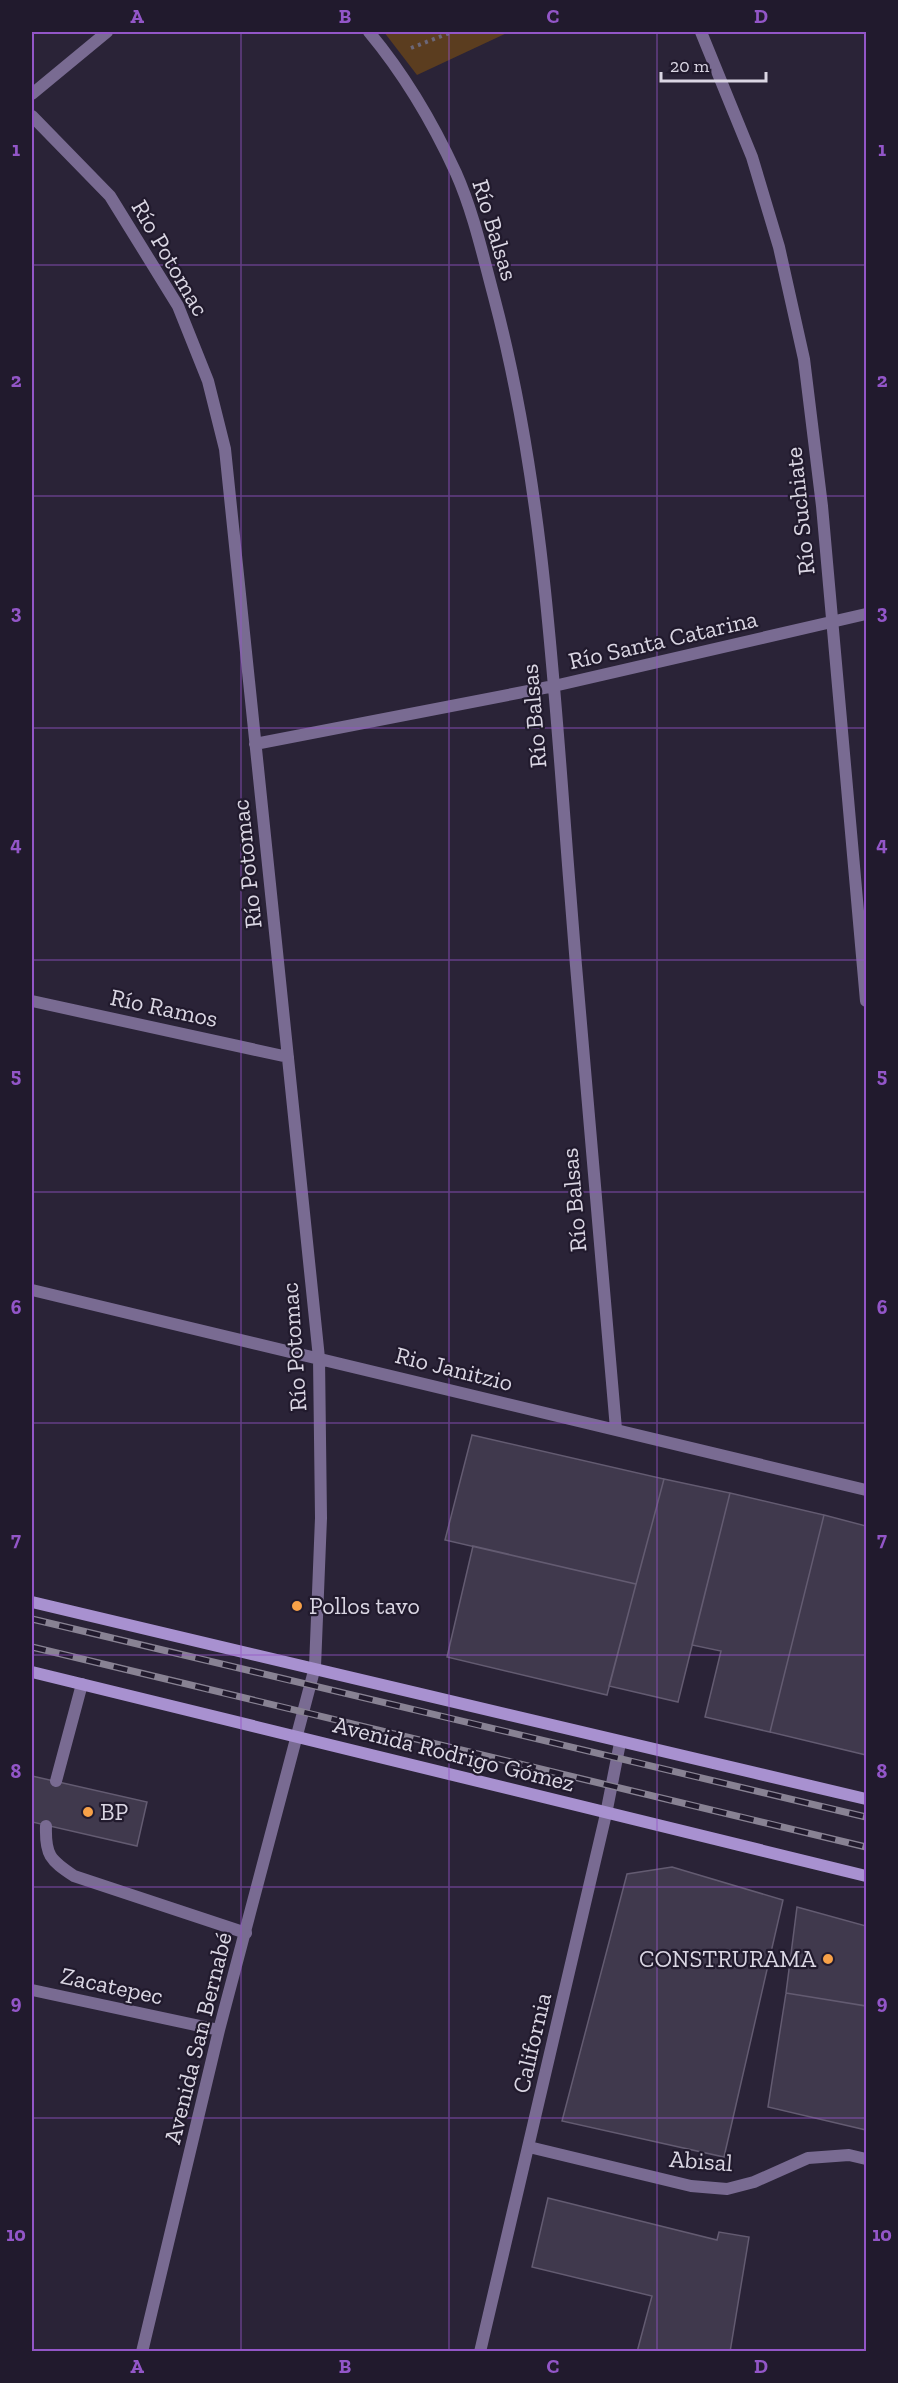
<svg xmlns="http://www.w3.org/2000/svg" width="898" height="2383" viewBox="0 0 898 2383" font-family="'Zilla Slab',serif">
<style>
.green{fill:#5b3d1f}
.building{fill:#40394d;stroke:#635b71;stroke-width:1.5}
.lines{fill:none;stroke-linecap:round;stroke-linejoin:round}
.path{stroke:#6c6778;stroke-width:4;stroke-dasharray:3 4.5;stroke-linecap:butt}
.lane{stroke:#796b92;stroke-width:12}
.street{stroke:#796b92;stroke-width:12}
.secondary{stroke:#a891d0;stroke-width:12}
.rail-casing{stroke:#888293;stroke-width:7}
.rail{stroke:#211a2d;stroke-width:4.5;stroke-dasharray:14;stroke-linecap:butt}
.grid{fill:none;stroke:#9356c8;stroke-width:1.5;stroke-opacity:0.55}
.poi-dot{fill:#f7a148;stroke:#211a2d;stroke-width:2}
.labels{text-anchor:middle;stroke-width:4.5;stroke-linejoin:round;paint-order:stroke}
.street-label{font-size:24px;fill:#dad6e3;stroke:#211a2d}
.poi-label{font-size:24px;fill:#dad6e3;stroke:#211a2d;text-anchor:start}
.neatline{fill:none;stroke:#9356c8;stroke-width:2}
.grid-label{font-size:20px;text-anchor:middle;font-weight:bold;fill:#9356c8}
</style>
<rect width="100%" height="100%" fill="#2a2337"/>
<!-- green -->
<path class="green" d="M 384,32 L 509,32 L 417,75 Z"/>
<!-- building -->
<path class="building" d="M 472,1435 L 664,1479 L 636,1584 L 445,1540 Z
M 664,1479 L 730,1493 L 678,1702 L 609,1686 Z
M 730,1493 L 824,1515 L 770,1732 L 705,1717 L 721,1651 L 692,1645 Z
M 824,1515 L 866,1526 L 866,1755 L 770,1732 Z
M 473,1546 L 636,1584 L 607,1695 L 447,1657 Z
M 32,1776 L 147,1802 L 137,1846 L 32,1822 Z
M 672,1867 L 783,1900 L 724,2157 L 562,2121 L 627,1874 Z
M 797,1907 L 866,1926 L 866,2006 L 786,1993 Z
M 786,1993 L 866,2006 L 866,2130 L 768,2107 Z
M 548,2198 L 717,2240 L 719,2232 L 749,2237 L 730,2352 L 637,2352 L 652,2296 L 532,2267 Z"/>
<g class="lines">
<!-- path -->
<path class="path" d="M 411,48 L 452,32"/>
<!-- lane -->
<path class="lane" d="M 56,1781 L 82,1684
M 46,1826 C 45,1855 50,1860 74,1876 L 246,1933"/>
<!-- street -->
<path class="street" d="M 369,32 C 404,74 433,123 456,173 C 473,211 483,256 494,297 C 545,489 554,692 570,890 C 584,1070 600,1250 616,1429
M 701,32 L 752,157 L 779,247 L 804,359 L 822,506 L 866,1001
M 32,94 L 107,32
M 32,116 L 110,196 L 178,306 L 208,381 L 225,449 L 319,1358 L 321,1518 L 315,1667 L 219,2030 L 142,2352
M 255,744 L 554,686 L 866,614
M 32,1001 L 288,1057
M 32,1290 L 866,1490
M 32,1990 L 219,2030
M 529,2147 L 691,2186 L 727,2189 L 754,2182 L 808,2158 L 849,2155 L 866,2159
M 480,2352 L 606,1814 L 620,1743"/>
<!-- secondary -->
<path class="secondary" d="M 32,1602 C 310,1666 588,1736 866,1799
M 32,1672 L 866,1876"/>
<!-- rail casing -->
<g class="rail-casing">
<path id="rail" d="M 32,1619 L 866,1817
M 32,1647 L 866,1847"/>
</g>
<!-- rail -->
<use href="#rail" class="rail"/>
</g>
<!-- grid -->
<path class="grid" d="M 241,32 L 241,2352M 449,32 L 449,2352M 657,32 L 657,2352M 32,265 L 866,265M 32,496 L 866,496M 32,728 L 866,728M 32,960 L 866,960M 32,1192 L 866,1192M 32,1423 L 866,1423M 32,1655 L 866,1655M 32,1887 L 866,1887M 32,2118 L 866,2118"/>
<!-- markers -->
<g class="poi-dot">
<circle cx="297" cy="1606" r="6"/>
<circle cx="88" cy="1812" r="6"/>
<circle cx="828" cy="1959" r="6"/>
</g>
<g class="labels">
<!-- street labels -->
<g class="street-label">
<text transform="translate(495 230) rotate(73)" y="8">Río Balsas</text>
<text transform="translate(170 258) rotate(60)" y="8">Río Potomac</text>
<text transform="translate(800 511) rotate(-96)" y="8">Río Suchiate</text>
<text transform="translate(663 640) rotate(-13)" y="8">Río Santa Catarina</text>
<text transform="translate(534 716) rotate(-95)" y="8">Río Balsas</text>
<text transform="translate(247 864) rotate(-96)" y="8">Río Potomac</text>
<text transform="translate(164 1008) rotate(12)" y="8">Río Ramos</text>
<text transform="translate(574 1200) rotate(-95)" y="8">Río Balsas</text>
<text transform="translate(294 1347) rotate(-94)" y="8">Río Potomac</text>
<text transform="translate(454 1369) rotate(14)" y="8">Rio Janitzio</text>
<text transform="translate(454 1754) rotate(14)" y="8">Avenida Rodrigo Gómez</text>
<text transform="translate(112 1986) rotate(12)" y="8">Zacatepec</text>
<text transform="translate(198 2038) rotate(-76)" y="8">Avenida San Bernabé</text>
<text transform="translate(532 2043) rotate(-77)" y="8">California</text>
<text transform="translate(701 2161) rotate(4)" y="8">Abisal</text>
</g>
<!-- poi labels -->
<g class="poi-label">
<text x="309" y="1614">Pollos tavo</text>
<text x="100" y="1820">BP</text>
<text x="816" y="1967" text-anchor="end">CONSTRURAMA</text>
</g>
</g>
<!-- border -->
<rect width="898" height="2383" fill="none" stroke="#211a2d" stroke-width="66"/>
<!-- scale -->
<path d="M661 72v9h105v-9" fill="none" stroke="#dad6e3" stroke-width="3"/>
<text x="670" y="72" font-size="18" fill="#dad6e3" stroke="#211a2d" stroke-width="4.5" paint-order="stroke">20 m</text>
<rect x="33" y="33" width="832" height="2317" class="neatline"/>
<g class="grid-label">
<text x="137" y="23">A</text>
<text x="345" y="23">B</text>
<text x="553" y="23">C</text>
<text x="761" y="23">D</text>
<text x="16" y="156">1</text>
<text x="882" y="156">1</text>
<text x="16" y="387">2</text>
<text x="882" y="387">2</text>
<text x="16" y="619">3</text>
<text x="882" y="619">3</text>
<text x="16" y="851">4</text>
<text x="882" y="851">4</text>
<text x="16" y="1082">5</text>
<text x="882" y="1082">5</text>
<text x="16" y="1314">6</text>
<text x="882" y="1314">6</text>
<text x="16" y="1546">7</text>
<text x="882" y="1546">7</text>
<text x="16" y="1778">8</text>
<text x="882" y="1778">8</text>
<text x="16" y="2009">9</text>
<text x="882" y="2009">9</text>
<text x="16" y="2241">10</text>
<text x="882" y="2241">10</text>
<text x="137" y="2373">A</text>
<text x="345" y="2373">B</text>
<text x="553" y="2373">C</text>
<text x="761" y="2373">D</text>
</g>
</svg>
